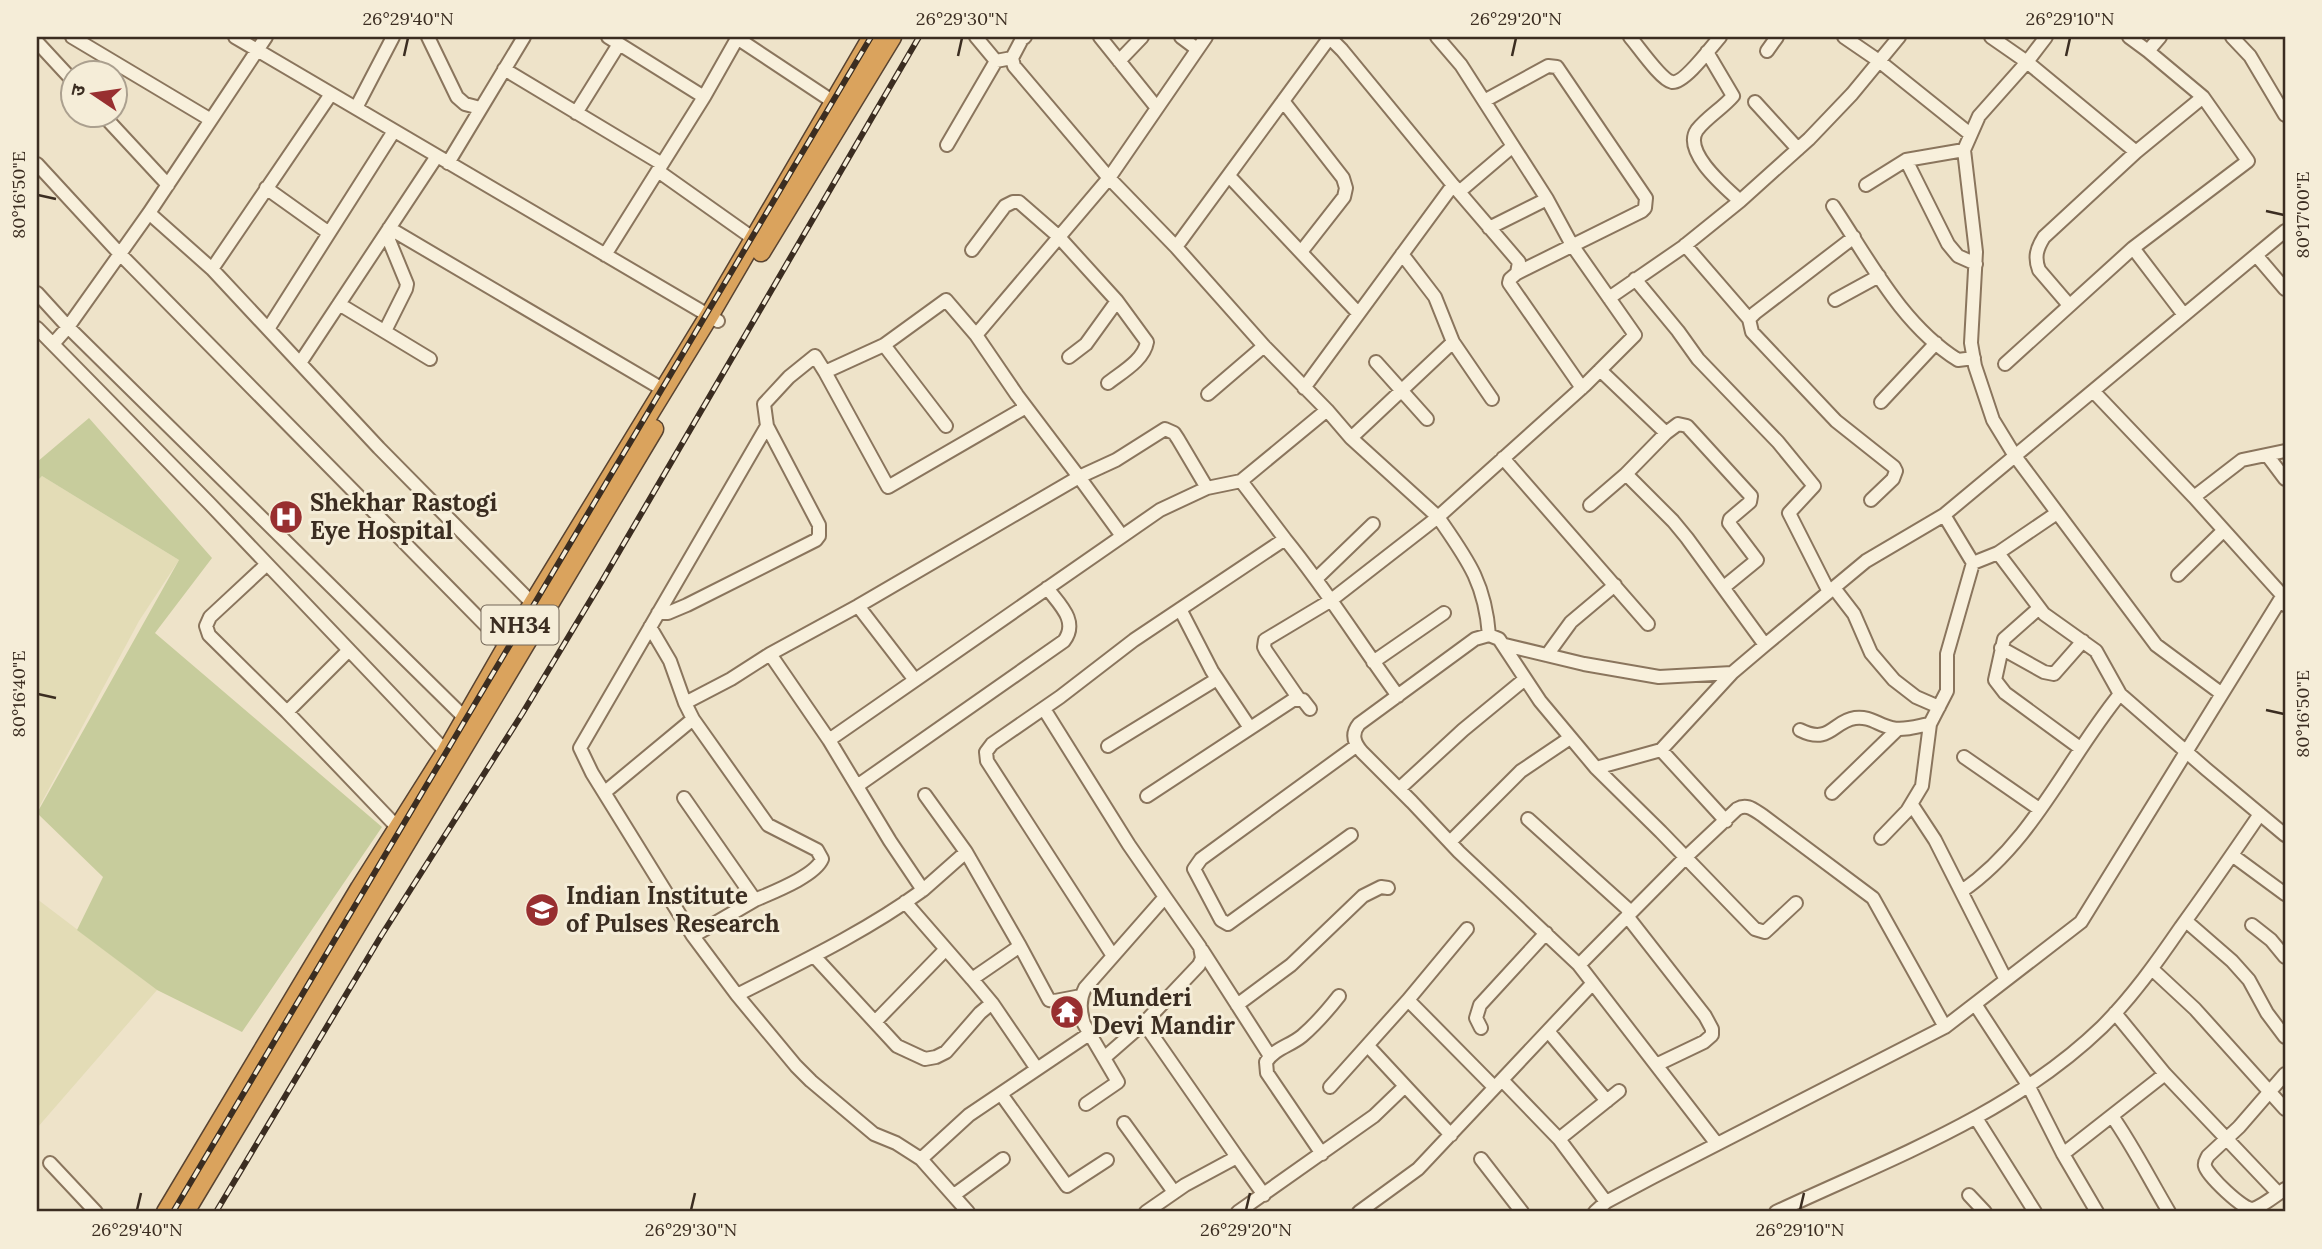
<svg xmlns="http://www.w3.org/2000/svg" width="2322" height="1249" viewBox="0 0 2322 1249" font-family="Lora,'Noto Sans Devanagari',serif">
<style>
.farmland{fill:#e3dcb6}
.green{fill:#c7cc9c}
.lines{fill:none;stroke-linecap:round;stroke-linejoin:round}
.minor-casing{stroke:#8a755d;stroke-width:16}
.highway-casing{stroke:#584331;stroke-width:21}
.minor{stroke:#f8f0dc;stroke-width:12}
.highway{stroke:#daa35d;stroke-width:18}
.rail-casing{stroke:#3b2d21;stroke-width:6}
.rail{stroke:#f5edd8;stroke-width:3.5;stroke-dasharray:10;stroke-linecap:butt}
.ticks{fill:none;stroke:#3b2d21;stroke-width:2.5}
.labels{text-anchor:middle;stroke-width:6;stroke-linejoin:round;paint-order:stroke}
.shield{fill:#f5edd8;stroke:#736758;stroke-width:2}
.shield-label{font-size:23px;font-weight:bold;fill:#3b2d21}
.poi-label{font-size:24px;font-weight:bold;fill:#3b2d21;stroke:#f5edd8;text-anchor:start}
.neatline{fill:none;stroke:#3b2d21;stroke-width:2.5}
.ticks-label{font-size:18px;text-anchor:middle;fill:#3b2d21}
</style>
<rect width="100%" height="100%" fill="#eee3c9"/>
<!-- farmland -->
<path class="farmland" d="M 42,476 L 179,560 L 139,621 L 37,811 L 37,481 Z
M 37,899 L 157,990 L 37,1128 Z"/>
<!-- green -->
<path class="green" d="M 89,418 L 212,558 L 155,633 L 382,827 L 242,1032 L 157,990 L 77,930 L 103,877 L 37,813 L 179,560 L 42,476 L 37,481 L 37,462 Z"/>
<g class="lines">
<!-- minor casing -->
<g class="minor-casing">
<path id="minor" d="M 72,37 L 211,120
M 235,37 L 718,321
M 428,37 L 457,97 L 465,104 L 480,108
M 608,37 L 704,97
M 976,37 L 996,61
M 1100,37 L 1157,108
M 1181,37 L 1197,49
M 1206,37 L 1109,178 L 1176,247 L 1264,346 L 1327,410 L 1351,438 L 1438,517 L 1585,385 L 1635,335 L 1572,245 L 1547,199 L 1461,65 L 1437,37
M 1630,37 C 1638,46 1661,80 1672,82 C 1684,84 1712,46 1720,37
M 1844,37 L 1879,61 L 1970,134
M 1991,37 L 2027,62 L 1979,116 L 1964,150 L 1976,252 L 1971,343 L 1975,366 L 1993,420 L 2015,456 L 2156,645 L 2222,694
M 2046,37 L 2027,62 L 2136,152
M 2129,37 L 2148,51
M 2160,37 L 2148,51 L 2203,97 L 2248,161 L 2133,248 L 2184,315
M 2232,37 L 2250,56 L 2285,115
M 737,38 L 835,103
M 37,42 L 74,82
M 1767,51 L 1777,37
M 1707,52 L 1733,96 C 1723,108 1707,117 1697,130 C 1682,152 1726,188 1740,201
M 1119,61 L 1142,37
M 504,69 L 662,164
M 1283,101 L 1343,178 L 1346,188 L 1344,197 L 1301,252
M 1484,101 L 1548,66 L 1557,67 L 1646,198 L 1645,208 L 1642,211 L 1517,273
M 1755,102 L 1798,149
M 356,108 L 393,37
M 576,113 L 619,44
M 104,116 L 168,185
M 947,145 L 996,61 L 1012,58 L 1022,39 L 1025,37
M 1906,160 L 1948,244 L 1958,256 L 1976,264
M 448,163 L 524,37
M 37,164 L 120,254 L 512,652
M 658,171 L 754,239
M 1229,176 L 1358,313
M 1453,185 L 1519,262 L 1517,273 L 1510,279 L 1509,283 L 1582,388
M 1866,185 L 1906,160 L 1964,150
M 266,188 L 329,233
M 1459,192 L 1513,146
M 1833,206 C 1870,261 1901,324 1958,360 L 1974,358
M 149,213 L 212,269 L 379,448 L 533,604
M 389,228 L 664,390
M 1489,228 L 1547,199
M 1854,237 L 1755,313 L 1749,319 L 1752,332 L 1836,421 L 1894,467 L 1896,471 L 1893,479 L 1871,500
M 1685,245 L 1749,319
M 1176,247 L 1330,37
M 972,250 L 1005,206 L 1013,202 L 1019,202 L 1058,236 L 1117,301 L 1086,344 L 1069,357
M 605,255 L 704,97 L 738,37
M 2256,255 L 2285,289
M 212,269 L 331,94
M 1635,279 L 1678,331 L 1698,359 L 1778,442 L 1814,486 L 1789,513 L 1829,592
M 37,293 L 68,327 L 471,724
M 1609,298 L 1683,247 L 1740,201 L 1809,139 L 1852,94 L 1899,37
M 1835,300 L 1879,276
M 339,304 L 430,359
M 2069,305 L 2039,270 C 2034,257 2037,248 2044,237 L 2136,152 L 2203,97
M 37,328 L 209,503 L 450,756
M 268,329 L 394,131
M 385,331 L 406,289 L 407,284 L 386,233
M 976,335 L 1109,178 L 1014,66 L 1012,58
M 1453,342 L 1492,399
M 53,344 L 68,327 L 149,213 L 266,37
M 884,345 L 946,426
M 1376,362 L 1427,419
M 300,363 L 437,156
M 2005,364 L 2133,248
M 1600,370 L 1666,433 L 1626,474 L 1673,521 L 1687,538 L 1765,645
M 825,372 L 888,487 L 1026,407
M 1108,383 C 1122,372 1144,360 1147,342 L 1117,301
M 1304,388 L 1453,185 L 1342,50 L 1329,37
M 2093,391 L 2194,497 L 2283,596
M 1208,394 L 1264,346
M 1881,402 L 1936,343
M 1666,433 L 1678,424 L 1687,426 L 1751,496 L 1750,502 L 1730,519 L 1729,523 L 1757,560 L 1724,587
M 1351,438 L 1453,342 L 1435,297 L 1402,254
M 2267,455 L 2285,479
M 1503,458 L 1648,624
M 2194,497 L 2242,460 L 2285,451
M 1590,505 L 1626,474
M 1944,515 L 1973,563 L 1998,553 L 2044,614 L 2096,651 L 2120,694 L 2206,769 L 2285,835
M 1122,536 L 1079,477 L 1116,460 L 1165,429 L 1174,433 L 1178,439 L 1207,488
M 1285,539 C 1326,589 1360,644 1398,696
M 1998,553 L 2057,513
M 267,564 L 210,617 L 206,626 L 209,635 L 287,712
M 2178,575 L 2223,531
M 1317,578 L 1373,524
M 1834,588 L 1854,614 L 1871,653 L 1894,680 L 1916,697 L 1939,707
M 858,606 L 915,680
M 2039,608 L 2004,639 L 1995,680 L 2005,693 L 2080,748
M 1180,609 L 1212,671 L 1250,728
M 658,613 L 668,613 L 687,605 L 816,540 L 819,536 L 819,525 L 767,426 L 764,404 L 789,377 L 815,356 L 825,372 L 884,345 L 946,300 L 976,335 L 1017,395 L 1079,477 L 858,606 L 770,654
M 650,627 L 670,661 L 685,703 L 693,719 L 768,825 L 817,850 L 822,859 C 815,876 773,892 755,900 L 684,798
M 1505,645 L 1584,664 L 1659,677 L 1732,673
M 2001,648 L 2044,672 L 2054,674 L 2083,641
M 349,650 L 287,712 L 398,828
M 1547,655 L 1571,622 L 1615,585
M 1373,662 L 1444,613
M 1299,699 L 1266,651 L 1264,647 L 1265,640 L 1330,601 L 1438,517 C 1467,559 1485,582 1489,635
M 685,703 L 731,679 L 770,654 L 829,740 L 890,841 L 923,890 C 865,932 800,963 737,995 L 796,1066 L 811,1081 L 874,1134 L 896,1143 L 921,1159 L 968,1212
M 1044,709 L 1129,845 L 1165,897
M 1800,730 C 1830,745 1833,721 1855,718 C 1870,716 1878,725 1892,728 C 1904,731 1918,726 1930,724
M 829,740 L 1160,510 L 1207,488 L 1241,481
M 1108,746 L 1217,679
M 1661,750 L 1726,821
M 1964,757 L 2039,809
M 1596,768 L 1661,750 L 1732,673 L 1765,645 L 1866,561 L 1944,515 L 2285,231
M 857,786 L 1064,641 C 1079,621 1059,604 1047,588
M 1399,789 L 1463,730 L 1525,679
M 605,792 L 693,719
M 1832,793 L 1898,729
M 925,795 L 966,852
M 1147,796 L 1293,700 L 1303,700 L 1310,709
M 1912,805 L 1935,840 L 2006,980
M 1528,819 L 1631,912
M 1351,835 L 1228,924 L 1221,920 L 1194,869 L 1201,859 L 1356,746
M 1881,838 L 1907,811 L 1922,786 L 1930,724 L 1947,691 L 1947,654 L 1973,563
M 1450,842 L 1521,771 L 1570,738
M 2232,855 L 2285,894
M 1962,891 C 2033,842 2067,759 2120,694
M 755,900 L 693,936 L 592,773 L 580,748 L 767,426
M 905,902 L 972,979 L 1020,946 L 966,852 L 923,890
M 1627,916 L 1705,1016 L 1712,1029 L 1712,1035 L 1704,1042 L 1656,1065
M 2186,921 L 2232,961 L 2249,980 L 2267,1013 L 2285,1037
M 2252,925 L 2271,940 L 2285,957
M 693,936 L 737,995
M 1020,946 L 1049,1000 L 1055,1001 L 1081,996
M 1202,950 L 1270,1056
M 814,956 L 897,1046 L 925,1059 L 936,1057 L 946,1052 L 980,1013 L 992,1003
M 1113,956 L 987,761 L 986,752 L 992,744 L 1060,697 L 1134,640 L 1285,539 L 1241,481 L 1327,410
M 1579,965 L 1686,857 L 1737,809 C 1747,803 1754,810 1762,815 L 1873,898 L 1945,1027
M 2152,969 L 2195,1009 L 2285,1109
M 972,979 L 992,1003 L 1037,1069
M 1408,1000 L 1467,929
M 1975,1004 L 2028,1085 L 2063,1154 L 2097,1212
M 1237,1005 L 1291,965 L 1363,896 L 1381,887 L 1388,888
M 2115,1013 L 2165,1074 L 2278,1193
M 875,1022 L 946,949
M 1481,1028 L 1476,1018 L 1480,1005 L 1546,933
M 1548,1031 L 1607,1101
M 1368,1046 L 1407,1088
M 1104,1058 L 1144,1023
M 2285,1074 L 2239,1127 L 2208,1156 C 2206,1160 2204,1162 2205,1166 C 2207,1175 2244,1211 2253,1209 C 2263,1206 2276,1195 2285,1189
M 1502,1080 L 1559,1139 L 1606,1202
M 1330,1087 L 1408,1000 L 1494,1087
M 1001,1094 L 1067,1186 L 1107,1160
M 1086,1104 L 1118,1082 L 1084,1024 C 1080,1011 1079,1000 1085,988 L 1165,897 L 1200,947 L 1202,958 L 1199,965 L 1144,1023 L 1237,1157 L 1185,1185 L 1146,1212
M 2112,1116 C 2133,1146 2150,1180 2169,1212
M 1976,1118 L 2035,1212
M 1124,1123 L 1174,1192
M 1559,1139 L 1619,1091
M 1717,1144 L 1579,965 L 1459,852 L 1412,802 L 1362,752 C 1354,743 1351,734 1359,724 L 1475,639 L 1489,635 L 1499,639 L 1540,701 L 1596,768 L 1661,832 L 1755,929 L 1765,932 L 1796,903
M 1322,1154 L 1267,1073 L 1266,1062 C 1275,1048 1290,1046 1302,1036 C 1316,1024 1328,1010 1339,996
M 2063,1154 L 2165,1074
M 1237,1157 L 1264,1195
M 921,1159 L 969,1115 L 1089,1034
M 1481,1159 L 1522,1212
M 50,1163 L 96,1212
M 954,1195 L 1003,1159
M 1969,1195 L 1985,1212
M 1238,1212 L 1374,1116 L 1402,1089 L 1407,1088 L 1451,1135
M 1359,1212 L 1418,1169 L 1593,983
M 1595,1212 L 1606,1202 L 1653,1177 L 1945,1027 L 2081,922 L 2280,600 L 2285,605
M 1776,1212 C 1889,1159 2011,1115 2102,1027 C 2132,997 2157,962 2181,927 C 2208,890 2234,852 2260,814"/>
</g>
<!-- highway casing -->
<g class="highway-casing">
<path id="highway" d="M 761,252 L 892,37
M 166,1212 L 360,888 L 446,752 L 507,646 L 709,316 L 872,37
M 185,1212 L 654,429"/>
</g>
<!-- minor -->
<use href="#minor" class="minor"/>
<!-- highway -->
<use href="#highway" class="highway"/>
<!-- rail casing -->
<g class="rail-casing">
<path id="rail" d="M 173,1212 L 871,37
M 216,1212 L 381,936 L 522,714 L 602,581 L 919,37"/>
</g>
<!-- rail -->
<use href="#rail" class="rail"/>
</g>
<!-- ticks -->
<path class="ticks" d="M 404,56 L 408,38M 958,56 L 962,38M 1512,56 L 1516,38M 2066,56 L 2070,38M 38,195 L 56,199M 2266,211 L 2284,215M 38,694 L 56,698M 2266,710 L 2284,714M 137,1210 L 141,1193M 691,1210 L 695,1193M 1246,1210 L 1250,1193M 1800,1210 L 1804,1193"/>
<!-- icons -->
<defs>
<g id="hospital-disc" transform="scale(1.75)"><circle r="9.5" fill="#982f30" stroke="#f5edd8"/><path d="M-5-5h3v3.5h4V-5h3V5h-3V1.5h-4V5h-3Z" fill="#fff"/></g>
<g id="university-disc" transform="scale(1.75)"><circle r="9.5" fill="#982f30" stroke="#f5edd8"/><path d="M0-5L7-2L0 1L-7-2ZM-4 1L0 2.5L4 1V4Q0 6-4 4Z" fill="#fff"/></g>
<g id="temple-disc" transform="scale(1.75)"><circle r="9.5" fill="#982f30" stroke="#f5edd8"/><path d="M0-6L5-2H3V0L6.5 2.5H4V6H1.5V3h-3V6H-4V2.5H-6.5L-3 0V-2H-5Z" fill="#fff"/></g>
</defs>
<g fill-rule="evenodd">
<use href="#hospital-disc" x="286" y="517"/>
<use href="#university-disc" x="542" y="910"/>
<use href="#temple-disc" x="1067" y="1012"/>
</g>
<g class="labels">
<!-- shield labels -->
<rect class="shield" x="481.5" y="605.5" width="77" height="39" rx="5"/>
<g class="shield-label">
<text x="520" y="633">NH34</text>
</g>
<!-- poi labels -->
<g class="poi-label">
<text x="310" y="511">Shekhar Rastogi<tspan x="310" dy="28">Eye Hospital</tspan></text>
<text x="566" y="904">Indian Institute<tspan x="566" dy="28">of Pulses Research</tspan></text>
<text x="1092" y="1006">Munderi<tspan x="1092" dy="28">Devi Mandir</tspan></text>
</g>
</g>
<!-- border -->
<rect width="2322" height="1249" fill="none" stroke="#f5edd8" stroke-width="77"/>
<!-- north arrow -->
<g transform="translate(94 94) rotate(283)"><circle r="33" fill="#f5edd8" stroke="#aba08f" stroke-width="2"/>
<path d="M0-5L12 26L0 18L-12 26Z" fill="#982f30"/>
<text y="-10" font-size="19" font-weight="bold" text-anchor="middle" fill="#3b2d21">उ</text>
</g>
<rect x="38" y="38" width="2246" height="1172" class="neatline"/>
<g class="ticks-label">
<text x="408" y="25">26°29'40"N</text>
<text x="962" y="25">26°29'30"N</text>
<text x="1516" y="25">26°29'20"N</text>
<text x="2070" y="25">26°29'10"N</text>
<text transform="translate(19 195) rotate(-90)" y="6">80°16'50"E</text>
<text transform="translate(2303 215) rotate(-90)" y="6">80°17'00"E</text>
<text transform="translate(19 694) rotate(-90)" y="6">80°16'40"E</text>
<text transform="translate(2303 714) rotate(-90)" y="6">80°16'50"E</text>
<text x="137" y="1236">26°29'40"N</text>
<text x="691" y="1236">26°29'30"N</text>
<text x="1246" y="1236">26°29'20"N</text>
<text x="1800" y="1236">26°29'10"N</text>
</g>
</svg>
